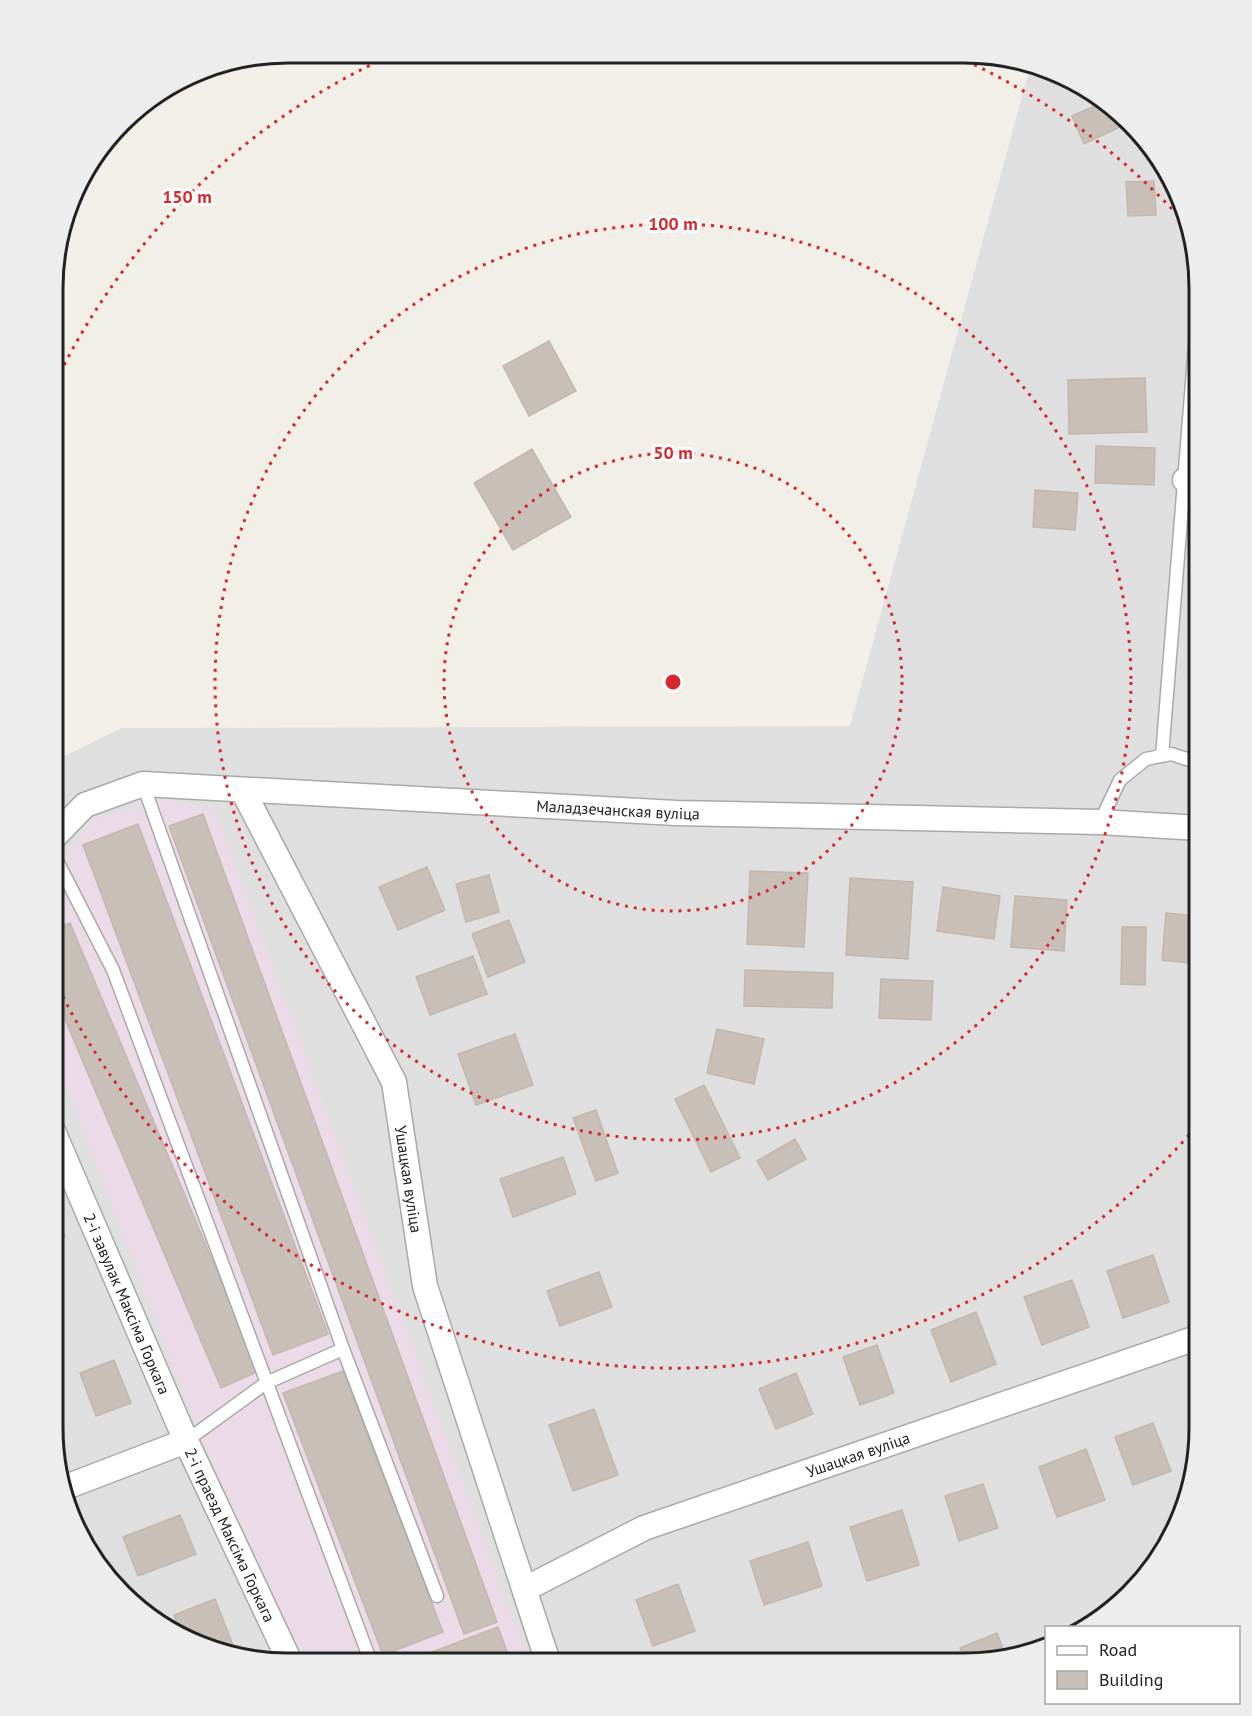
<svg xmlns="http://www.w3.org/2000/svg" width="1252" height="1716" viewBox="0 0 1252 1716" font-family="'PT Sans',sans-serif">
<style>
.residential{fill:#e0dfdf}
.industrial{fill:#ebdbe8}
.building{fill:#c7bfb8;stroke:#c4b6ab;stroke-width:1.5}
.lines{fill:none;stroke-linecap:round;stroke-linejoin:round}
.service-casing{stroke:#a9a9a9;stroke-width:15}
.minor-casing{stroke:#a9a9a9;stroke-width:27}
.service{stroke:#fff;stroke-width:12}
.minor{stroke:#fff;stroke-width:24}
.ring{fill:none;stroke:#d62828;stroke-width:3;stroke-dasharray:3 6}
.labels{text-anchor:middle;stroke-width:6;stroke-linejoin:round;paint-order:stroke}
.street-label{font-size:16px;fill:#222;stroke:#fff}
.rim{fill:none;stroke:#222;stroke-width:3}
.centre{fill:#d62828;stroke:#fff;stroke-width:3}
.ring-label{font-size:18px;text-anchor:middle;font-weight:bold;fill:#d62828;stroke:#fff;stroke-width:6;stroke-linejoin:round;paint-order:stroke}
</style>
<rect width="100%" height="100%" fill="#f2efe9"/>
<!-- residential -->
<path class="residential" d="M 1031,64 L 1054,71 L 1107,101 L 1175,184 L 1199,288 L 1199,1444 L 1187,1504 L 1160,1559 L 1119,1605 L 1086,1627 L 1046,1628 L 1046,1644 L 964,1663 L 258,1662 L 157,1624 L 111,1583 L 77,1532 L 53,1428 L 54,761 L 122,728 L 850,726 Z"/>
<!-- industrial -->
<path class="industrial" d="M 167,798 L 215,810 L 529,1662 L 304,1662 L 196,1426 L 53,1052 L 53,873 L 92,820 Z"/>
<!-- building -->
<path class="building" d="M 1106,101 L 1126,124 L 1084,144 L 1072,116 Z
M 1154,181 L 1156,215 L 1128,216 L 1126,182 Z
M 549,341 L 576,391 L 529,416 L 503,366 Z
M 1145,378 L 1147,432 L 1069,434 L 1068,380 Z
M 1096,446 L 1155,448 L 1154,485 L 1095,483 Z
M 532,449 L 571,517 L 513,550 L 474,483 Z
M 1035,490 L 1078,493 L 1075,530 L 1033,527 Z
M 203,814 L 497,1622 L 464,1634 L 169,826 Z
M 138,824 L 328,1334 L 273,1355 L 83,845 Z
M 427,867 L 445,910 L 398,930 L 379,887 Z
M 750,871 L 808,873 L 804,947 L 747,944 Z
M 489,875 L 499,912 L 466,922 L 456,884 Z
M 850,878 L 913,882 L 908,959 L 846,955 Z
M 943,887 L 1000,896 L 994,939 L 937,931 Z
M 1015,896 L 1067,900 L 1064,951 L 1011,947 Z
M 1166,913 L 1199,916 L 1199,964 L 1162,960 Z
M 509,920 L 525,962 L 488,977 L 472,934 Z
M 70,923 L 259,1371 L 221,1388 L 53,991 L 53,930 Z
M 1122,927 L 1146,927 L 1145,985 L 1121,984 Z
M 473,956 L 487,994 L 430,1015 L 416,977 Z
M 745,970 L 833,973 L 832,1008 L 744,1006 Z
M 881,979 L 933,981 L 931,1020 L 879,1018 Z
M 717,1029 L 764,1039 L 754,1084 L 707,1073 Z
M 515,1034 L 533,1085 L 476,1105 L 458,1054 Z
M 704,1085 L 740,1158 L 711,1172 L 675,1099 Z
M 596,1110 L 618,1173 L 596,1181 L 573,1118 Z
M 795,1139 L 806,1159 L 768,1180 L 757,1161 Z
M 563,1157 L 576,1194 L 513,1217 L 500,1179 Z
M 53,1205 L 65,1236 L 53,1241 Z
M 1153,1255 L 1169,1302 L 1123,1318 L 1107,1271 Z
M 599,1272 L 612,1307 L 560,1326 L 547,1291 Z
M 1072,1280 L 1089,1327 L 1042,1345 L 1024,1297 Z
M 976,1312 L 996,1364 L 951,1382 L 931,1330 Z
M 877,1345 L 894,1393 L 860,1405 L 843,1357 Z
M 114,1360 L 131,1403 L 96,1416 L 80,1373 Z
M 343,1371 L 443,1632 L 383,1655 L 283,1393 Z
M 796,1373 L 813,1414 L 776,1429 L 759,1389 Z
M 594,1409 L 618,1475 L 573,1491 L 549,1425 Z
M 1153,1423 L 1171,1471 L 1133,1485 L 1115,1437 Z
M 1086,1449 L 1105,1500 L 1057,1517 L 1039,1467 Z
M 983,1484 L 998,1528 L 959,1541 L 945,1496 Z
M 902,1510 L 919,1565 L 867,1581 L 850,1527 Z
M 180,1515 L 196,1554 L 138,1576 L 123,1537 Z
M 808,1542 L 822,1586 L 764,1605 L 750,1561 Z
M 678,1584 L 695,1631 L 653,1646 L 636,1600 Z
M 215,1599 L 234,1648 L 228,1650 L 180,1632 L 174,1615 Z
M 1103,1614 L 1103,1616 L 1086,1628 L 1066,1628 Z
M 498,1627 L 511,1662 L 406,1662 Z
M 997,1633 L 1005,1654 L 966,1663 L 960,1648 Z"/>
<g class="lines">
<!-- service casing -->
<g class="service-casing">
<path id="service" d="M 1162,756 L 1199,295
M 143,784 L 343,1349 L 437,1596
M 1100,822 L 1120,780 L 1146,759 L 1171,754 L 1199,763
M 54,855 L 113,970 L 369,1657
M 186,1441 L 266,1383 L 343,1349"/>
</g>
<!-- minor casing -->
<g class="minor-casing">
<g id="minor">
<path d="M 1185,480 L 1199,481"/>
<path id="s1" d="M 243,791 L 394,1082 L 425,1286 L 548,1662"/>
<path id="s2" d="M 54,837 L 85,805 L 143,784 L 676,813 L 1100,822 L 1199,828"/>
<path id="s3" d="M 53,1131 L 186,1441 L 290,1662"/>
<path d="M 66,1487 L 186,1441"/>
<path id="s4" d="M 525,1589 L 644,1528 L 1199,1337"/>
</g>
</g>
<!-- service -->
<use href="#service" class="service"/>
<!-- minor -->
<use href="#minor" class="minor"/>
</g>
<!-- distance rings -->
<g class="ring">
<circle cx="673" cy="682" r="229"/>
<circle cx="673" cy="682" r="458"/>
<path d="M1195 1128A687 687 0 0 1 56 983M56 381A687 687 0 0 1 394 54M958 57A687 687 0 0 1 1184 222"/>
</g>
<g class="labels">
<!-- street labels -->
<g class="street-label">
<text dy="6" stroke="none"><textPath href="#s2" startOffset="582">Маладзечанская вуліца</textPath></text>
<text dy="6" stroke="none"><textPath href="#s1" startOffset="426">Ушацкая вуліца</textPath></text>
<text dy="6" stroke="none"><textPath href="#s3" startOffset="188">2-і завулак Максіма Горкага</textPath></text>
<text dy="6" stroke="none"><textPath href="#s4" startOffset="360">Ушацкая вуліца</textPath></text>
<text dy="6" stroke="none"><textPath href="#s3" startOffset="441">2-і праезд Максіма Горкага</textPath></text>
</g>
</g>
<!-- crop -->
<path d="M0 0H1252V1716H0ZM288 63H964A225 225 0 0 1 1189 288V1428A225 225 0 0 1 964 1653H288A225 225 0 0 1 63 1428V288A225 225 0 0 1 288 63Z" fill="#ededed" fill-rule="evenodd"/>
<path class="rim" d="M288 63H964A225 225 0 0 1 1189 288V1428A225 225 0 0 1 964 1653H288A225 225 0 0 1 63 1428V288A225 225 0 0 1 288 63Z"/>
<circle cx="673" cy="682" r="9" class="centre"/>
<g class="ring-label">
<text x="187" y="203">150 m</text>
<text x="673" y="230">100 m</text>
<text x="673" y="459">50 m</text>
</g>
<!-- legend -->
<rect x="1045" y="1626" width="195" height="78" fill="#ffffff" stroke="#a7a7a7" stroke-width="1.5"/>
<rect x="1057" y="1646" width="30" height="9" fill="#ffffff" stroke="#a7a7a7" stroke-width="1.5"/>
<text x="1099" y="1656" font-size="18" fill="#222222">Road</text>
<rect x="1057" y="1671" width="30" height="18" fill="#c7bfb8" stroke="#a7a7a7" stroke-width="1.5"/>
<text x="1099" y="1686" font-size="18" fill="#222222">Building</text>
</svg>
